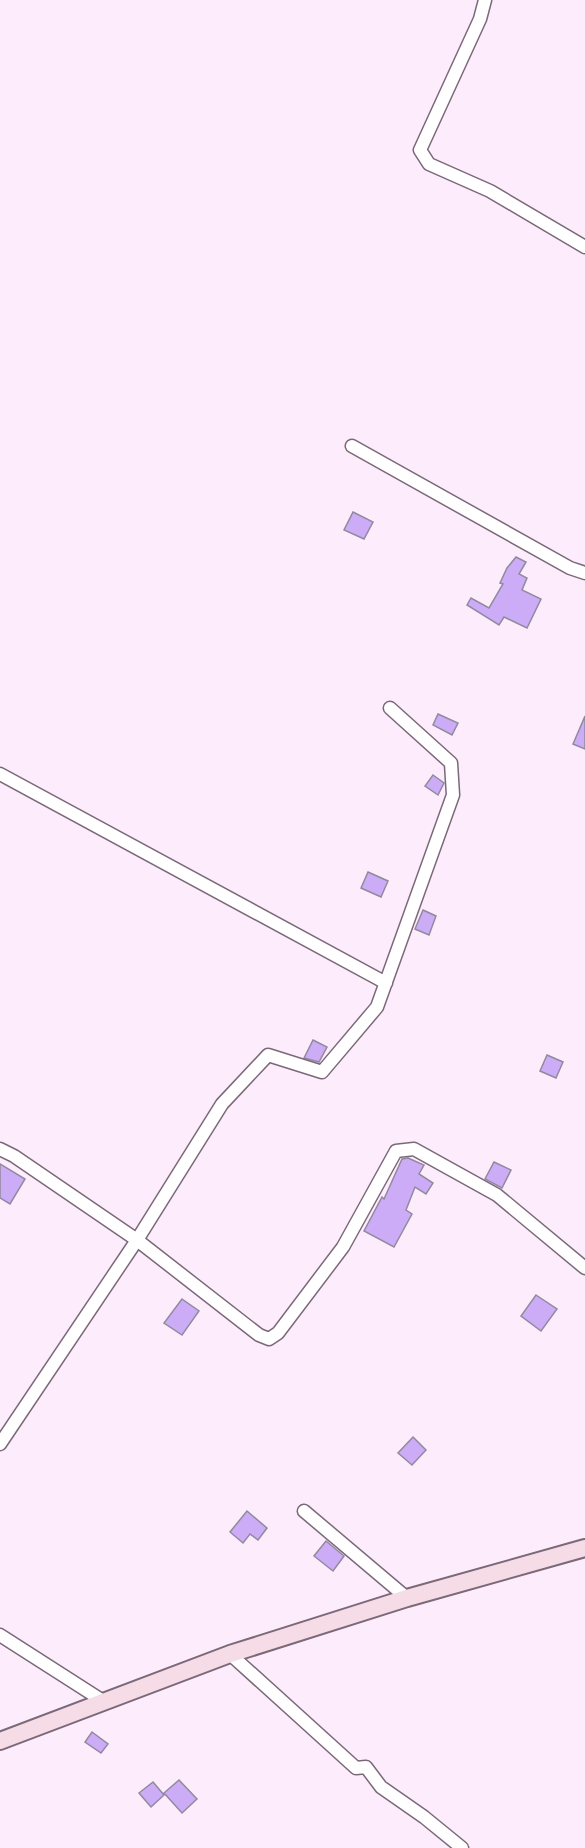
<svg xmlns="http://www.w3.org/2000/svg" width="585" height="1848" viewBox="0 0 585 1848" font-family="'Space Grotesk',sans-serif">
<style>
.building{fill:#ccacf7;stroke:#92899f;stroke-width:1.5}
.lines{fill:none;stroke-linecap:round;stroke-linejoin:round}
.minor-casing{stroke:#7b6979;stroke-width:15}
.secondary-casing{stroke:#7b6979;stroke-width:20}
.minor{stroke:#fff;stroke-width:12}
.secondary{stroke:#f5dce7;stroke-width:16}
</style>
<rect width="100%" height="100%" fill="#fdedfc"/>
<!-- building -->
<path class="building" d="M 353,512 L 373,522 L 364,539 L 344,530 Z
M 516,557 L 526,562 L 519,574 L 527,578 L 522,590 L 541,599 L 527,628 L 504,617 L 499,625 L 467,605 L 471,598 L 489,608 L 503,584 L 500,583 L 507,568 Z
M 438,714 L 458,723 L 452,735 L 433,725 Z
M 585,716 L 585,749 L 573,744 Z
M 433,775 L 444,783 L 438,795 L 425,786 Z
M 368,872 L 388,881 L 381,897 L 361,888 Z
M 423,910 L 436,916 L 429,935 L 415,929 Z
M 313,1040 L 327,1047 L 319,1062 L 304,1058 Z
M 547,1055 L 563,1062 L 556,1078 L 540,1071 Z
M 408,1158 L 424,1165 L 419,1174 L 433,1183 L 426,1194 L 415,1187 L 406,1210 L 412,1214 L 394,1247 L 364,1231 L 382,1197 L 384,1199 L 402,1159 Z
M 494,1162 L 511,1170 L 502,1188 L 485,1179 Z
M 0,1164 L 25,1179 L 10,1204 L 0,1198 Z
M 536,1295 L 557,1309 L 541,1331 L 521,1316 Z
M 182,1299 L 199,1311 L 182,1335 L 164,1323 Z
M 413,1437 L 426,1450 L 412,1465 L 398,1453 Z
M 247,1511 L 267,1528 L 258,1540 L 250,1534 L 243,1543 L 230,1532 Z
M 326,1541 L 344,1556 L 333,1571 L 314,1556 Z
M 92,1732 L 108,1744 L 101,1753 L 85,1742 Z
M 179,1780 L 197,1799 L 182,1813 L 164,1793 Z
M 153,1782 L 164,1795 L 151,1807 L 139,1793 Z"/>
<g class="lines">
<!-- minor casing -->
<g class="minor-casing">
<path id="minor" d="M 485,0 L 480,19 L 420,150 L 429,164 L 490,191 L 585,247
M 352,446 L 570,568 L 585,573
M 0,774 L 386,983
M 0,1149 L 14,1156 L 137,1240 L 259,1335 L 269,1339 L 278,1333 L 343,1247 L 396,1151 L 414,1149 L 497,1195 L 585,1268
M 0,1444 L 137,1240 L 222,1104 L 268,1055 L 322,1072 L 377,1007 L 453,795 L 451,763 L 390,708
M 304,1511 L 407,1598
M 0,1635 L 103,1701
M 230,1654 L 356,1768 L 366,1767 L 381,1787 L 424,1817 L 462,1848"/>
</g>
<!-- secondary casing -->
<g class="secondary-casing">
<path id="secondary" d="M 0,1741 L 230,1654 L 407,1598 L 585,1548"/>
</g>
<!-- minor -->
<use href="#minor" class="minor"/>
<!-- secondary -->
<use href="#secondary" class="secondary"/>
</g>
</svg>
